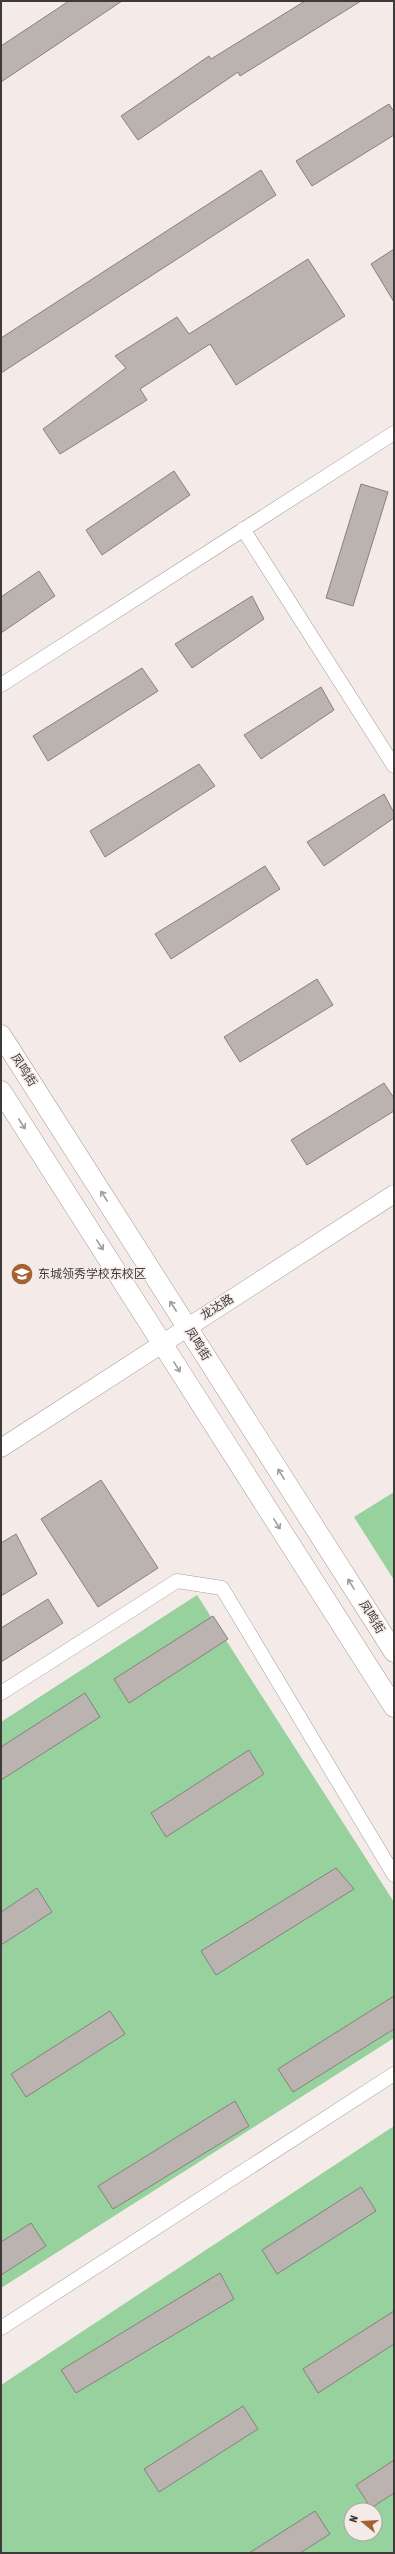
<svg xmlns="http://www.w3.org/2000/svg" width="395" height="2554" viewBox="0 0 395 2554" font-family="'Asap Condensed','Noto Sans SC',sans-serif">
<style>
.green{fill:#97d19d;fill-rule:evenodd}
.building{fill:#bab3b0;stroke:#87807d}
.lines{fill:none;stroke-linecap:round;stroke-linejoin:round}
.minor-casing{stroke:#a59e9b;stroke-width:15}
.tertiary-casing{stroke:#a59e9b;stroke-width:19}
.secondary-casing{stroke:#a59e9b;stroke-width:21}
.minor{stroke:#fff;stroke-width:14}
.tertiary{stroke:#fff;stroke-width:18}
.secondary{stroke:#fff;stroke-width:20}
.oneway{stroke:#9e9c9c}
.labels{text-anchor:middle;stroke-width:3;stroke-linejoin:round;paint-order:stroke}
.street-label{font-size:12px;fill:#3d3a39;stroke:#f4ebe8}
.poi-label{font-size:12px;fill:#3d3a39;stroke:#f4ebe8;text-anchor:start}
</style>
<rect width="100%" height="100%" fill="#f4ebe8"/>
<!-- green -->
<path class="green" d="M 394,1492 L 394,1580 L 354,1517 Z
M 197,1595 L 394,1902 L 394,2038 L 1,2288 L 1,1722 Z
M 394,2126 L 394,2553 L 1,2553 L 1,2385 ZM 351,2510 L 375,2510 L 375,2534 L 351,2534 Z"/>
<!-- building -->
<path class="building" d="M 69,1 L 122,1 L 1,82 L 1,46 Z
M 305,1 L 361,1 L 240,76 L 238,72 L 138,140 L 121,116 L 209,56 L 211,59 Z
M 389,104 L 394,112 L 394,135 L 312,186 L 296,161 Z
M 261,170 L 276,195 L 1,373 L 1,338 Z
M 394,249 L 394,302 L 371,264 Z
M 308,259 L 345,316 L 236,385 L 210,344 L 140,389 L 147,400 L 60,454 L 43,429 L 126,368 L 115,356 L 177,317 L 189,334 Z
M 174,471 L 190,495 L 102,555 L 86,530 Z
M 361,484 L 388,492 L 353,606 L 326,598 Z
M 39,571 L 55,596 L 1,633 L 1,597 Z
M 252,596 L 264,619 L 192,668 L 175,644 Z
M 142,668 L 158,691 L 48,761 L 33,736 Z
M 321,687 L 334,710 L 261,759 L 244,735 Z
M 199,764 L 215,786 L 105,857 L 90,831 Z
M 384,794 L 394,813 L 394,818 L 324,866 L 307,842 Z
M 265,866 L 280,889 L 171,959 L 155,934 Z
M 317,979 L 333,1005 L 240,1062 L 224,1037 Z
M 384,1083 L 394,1098 L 394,1111 L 307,1165 L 291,1140 Z
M 101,1480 L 158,1568 L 98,1607 L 41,1519 Z
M 16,1534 L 37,1574 L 1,1596 L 1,1543 Z
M 48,1599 L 63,1623 L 1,1662 L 1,1628 Z
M 213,1616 L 228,1639 L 129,1703 L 114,1679 Z
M 85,1693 L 100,1717 L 1,1780 L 1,1747 Z
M 249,1750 L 264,1774 L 166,1837 L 151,1813 Z
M 336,1868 L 354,1889 L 216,1975 L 201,1951 Z
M 37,1888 L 52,1912 L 1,1945 L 1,1912 Z
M 394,1996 L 394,2029 L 293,2092 L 278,2069 Z
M 110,2011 L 125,2034 L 26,2097 L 11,2074 Z
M 235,2101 L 249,2126 L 113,2209 L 98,2186 Z
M 361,2187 L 376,2211 L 277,2274 L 262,2250 Z
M 31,2223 L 46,2246 L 1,2275 L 1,2242 Z
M 220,2273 L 234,2299 L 76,2393 L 61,2370 Z
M 394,2311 L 394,2344 L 318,2393 L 303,2369 Z
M 243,2406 L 258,2429 L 159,2492 L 144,2469 Z
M 394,2460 L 394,2493 L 371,2508 L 356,2485 Z
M 315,2511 L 330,2534 L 300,2553 L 249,2553 Z"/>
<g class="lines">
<!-- minor casing -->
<g class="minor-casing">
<path id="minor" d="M 243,529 L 394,766
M 1,685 L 394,433
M 1,1693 L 177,1581 L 222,1588 L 394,1875
M 1,2328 L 394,2074"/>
</g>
<!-- tertiary casing -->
<g class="tertiary-casing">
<path id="tertiary" d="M 1,1448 L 394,1194"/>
</g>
<!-- secondary casing -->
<g class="secondary-casing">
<path id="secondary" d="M 1,1035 L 394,1652
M 1,1091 L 394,1707"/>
</g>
<!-- minor -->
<use href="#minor" class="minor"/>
<!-- tertiary -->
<use href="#tertiary" class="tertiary"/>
<!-- secondary -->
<use href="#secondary" class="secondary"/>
</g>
<!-- one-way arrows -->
<defs><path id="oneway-shaft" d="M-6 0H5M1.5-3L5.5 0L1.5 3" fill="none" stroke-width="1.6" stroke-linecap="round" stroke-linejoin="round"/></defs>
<g class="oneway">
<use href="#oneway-shaft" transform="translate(22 1124) rotate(57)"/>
<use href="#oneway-shaft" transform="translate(104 1196) rotate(-123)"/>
<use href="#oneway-shaft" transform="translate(100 1245) rotate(57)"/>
<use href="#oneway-shaft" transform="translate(173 1306) rotate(-123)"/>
<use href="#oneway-shaft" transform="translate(177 1367) rotate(58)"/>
<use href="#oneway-shaft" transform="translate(281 1474) rotate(-122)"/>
<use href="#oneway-shaft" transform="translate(277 1524) rotate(58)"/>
<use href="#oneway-shaft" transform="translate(351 1584) rotate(-122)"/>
</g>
<!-- icons -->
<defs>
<g id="school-disc" transform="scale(1.15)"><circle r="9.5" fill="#a56131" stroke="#f4ebe8"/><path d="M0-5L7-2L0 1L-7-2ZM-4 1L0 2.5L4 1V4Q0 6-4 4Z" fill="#fff"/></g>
</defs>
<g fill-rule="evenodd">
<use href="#school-disc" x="22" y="1274"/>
</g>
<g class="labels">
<!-- street labels -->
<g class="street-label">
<text transform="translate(24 1070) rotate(57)" y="4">凤鸣街</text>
<text transform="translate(217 1307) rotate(-32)" y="4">龙达路</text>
<text transform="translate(198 1344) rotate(58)" y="4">凤鸣街</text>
<text transform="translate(372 1617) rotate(58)" y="4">凤鸣街</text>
</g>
<!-- poi labels -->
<g class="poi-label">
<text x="38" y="1278">东城领秀学校东校区</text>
</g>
</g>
<!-- border -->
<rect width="395" height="2554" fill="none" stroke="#3d3a39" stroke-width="4"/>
<!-- north arrow -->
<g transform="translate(363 2522) rotate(288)"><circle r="19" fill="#f4ebe8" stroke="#aba4a2"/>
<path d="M0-3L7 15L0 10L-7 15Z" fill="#a56131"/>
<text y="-6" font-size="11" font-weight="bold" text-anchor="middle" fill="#3d3a39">N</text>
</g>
</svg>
